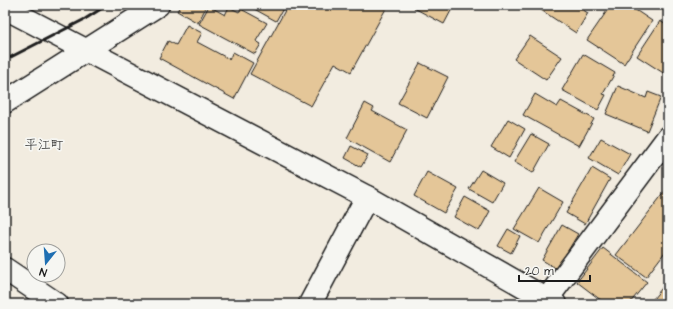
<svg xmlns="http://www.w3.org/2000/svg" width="673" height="309" viewBox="0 0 673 309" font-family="'Architects Daughter','Klee One',sans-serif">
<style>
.building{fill:#e4c698;stroke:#1c1c1c}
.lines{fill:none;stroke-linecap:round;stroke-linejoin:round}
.minor-casing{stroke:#1c1c1c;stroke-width:25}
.tertiary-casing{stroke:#1c1c1c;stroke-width:25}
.minor{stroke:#f6f6f2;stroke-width:22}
.tertiary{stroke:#f6f6f2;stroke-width:22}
.rail{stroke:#1c1c1c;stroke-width:3}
.labels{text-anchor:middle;stroke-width:3.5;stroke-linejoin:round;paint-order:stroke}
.quarter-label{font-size:13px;fill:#1c1c1c;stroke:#f6f6f2}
</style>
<rect width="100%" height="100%" fill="#f2ece0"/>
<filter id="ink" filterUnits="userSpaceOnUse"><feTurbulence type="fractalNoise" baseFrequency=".025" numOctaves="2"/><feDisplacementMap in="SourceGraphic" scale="8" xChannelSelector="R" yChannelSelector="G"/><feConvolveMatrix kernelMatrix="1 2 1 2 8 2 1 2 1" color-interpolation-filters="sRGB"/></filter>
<g filter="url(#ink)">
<!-- building -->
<path class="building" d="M 181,5 L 207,5 L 198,23 L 177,11 Z
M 247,5 L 285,5 L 276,21 Z
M 288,5 L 388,5 L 351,72 L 335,63 L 311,106 L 250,74 Z
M 416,5 L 454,5 L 444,24 L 414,8 Z
M 545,5 L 575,5 L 588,13 L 576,33 L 541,10 Z
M 611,5 L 628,5 L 652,21 L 624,64 L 587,40 Z
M 209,6 L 225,15 L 229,7 L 239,12 L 241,9 L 267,23 L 256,41 L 261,44 L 255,54 L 199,24 Z
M 660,21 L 668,26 L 668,76 L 637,56 Z
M 187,25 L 202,33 L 197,42 L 229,59 L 233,52 L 253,63 L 234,99 L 159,58 L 168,41 L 176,45 Z
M 530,36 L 562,57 L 546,80 L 514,59 Z
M 583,54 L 615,73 L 603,94 L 606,95 L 598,110 L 562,90 Z
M 420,63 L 448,77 L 427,118 L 398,103 Z
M 618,86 L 646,98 L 648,92 L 661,97 L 647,131 L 606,114 Z
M 535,94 L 557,107 L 561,101 L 594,119 L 579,146 L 523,115 Z
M 365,103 L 374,108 L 372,111 L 407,130 L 390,162 L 347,138 Z
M 508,119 L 525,129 L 509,158 L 491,147 Z
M 531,134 L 549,144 L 533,173 L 514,162 Z
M 601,138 L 630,154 L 618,175 L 589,158 Z
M 351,146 L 368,155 L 361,167 L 345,158 Z
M 592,168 L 610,179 L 585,224 L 566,213 Z
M 481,170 L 503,183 L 492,202 L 469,189 Z
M 427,172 L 458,189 L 444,213 L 414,196 Z
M 539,188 L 563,202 L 539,243 L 514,229 Z
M 666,190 L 668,191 L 668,248 L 646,277 L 616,255 Z
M 465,197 L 490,211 L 479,231 L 454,217 Z
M 562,225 L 578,234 L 557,269 L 542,260 Z
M 508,229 L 520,236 L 511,253 L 498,246 Z
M 603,248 L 647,282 L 629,304 L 606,304 L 577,282 Z
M 666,283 L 668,285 L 668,304 L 649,304 Z"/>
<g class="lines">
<!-- minor casing -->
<g class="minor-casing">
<path id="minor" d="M 5,102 L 158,5
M 5,269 L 57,304
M 547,299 L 668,137
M 310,304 L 367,197"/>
</g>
<!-- tertiary casing -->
<g class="tertiary-casing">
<path id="tertiary" d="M 5,8 L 367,197 L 555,304"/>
</g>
<!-- minor -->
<use href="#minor" class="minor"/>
<!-- tertiary -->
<use href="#tertiary" class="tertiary"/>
<!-- rail -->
<path class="rail" d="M 5,60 L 85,19 L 107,5"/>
</g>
</g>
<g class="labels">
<!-- quarter labels -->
<g class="quarter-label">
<text x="44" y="149">平江町</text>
</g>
</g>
<!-- margin -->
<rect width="673" height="309" fill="none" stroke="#f6f6f2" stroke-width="20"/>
<rect x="10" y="10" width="653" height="289" fill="none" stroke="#1c1c1c" stroke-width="1.5" filter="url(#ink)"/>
<!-- north arrow -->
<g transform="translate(46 263) rotate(197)"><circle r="19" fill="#f6f6f2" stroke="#9f9f9c"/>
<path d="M0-3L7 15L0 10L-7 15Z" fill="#1f6fb2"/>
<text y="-6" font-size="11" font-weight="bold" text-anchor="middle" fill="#1c1c1c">N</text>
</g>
<!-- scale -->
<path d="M519 275v6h71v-6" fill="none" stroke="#1c1c1c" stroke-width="2"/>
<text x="525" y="275" font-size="12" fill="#1c1c1c" stroke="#f6f6f2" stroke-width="3" paint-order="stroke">20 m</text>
</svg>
